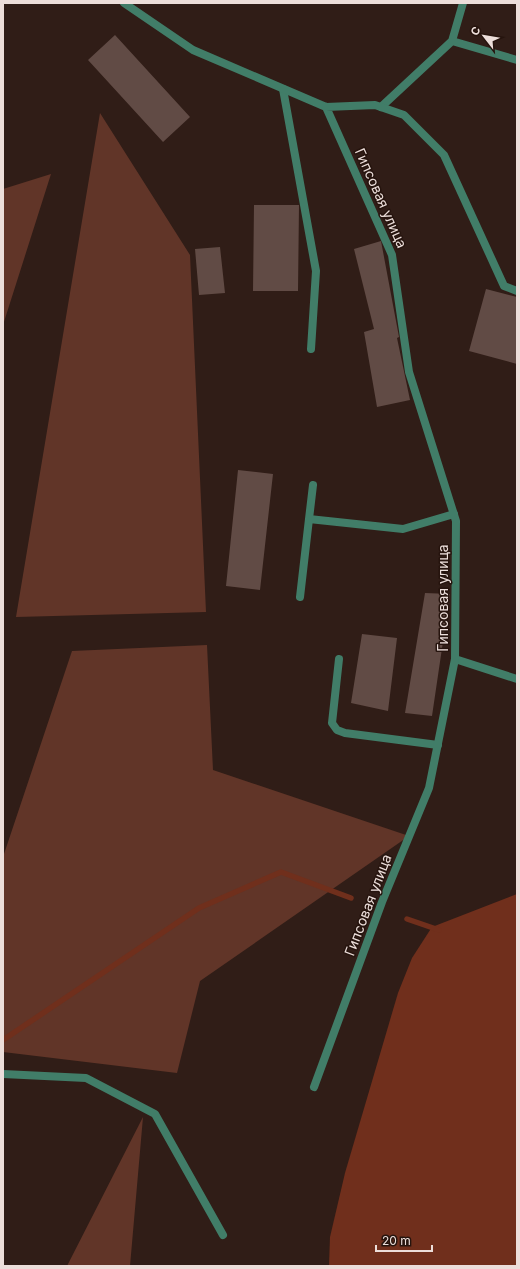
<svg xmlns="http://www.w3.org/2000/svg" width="520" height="1269" viewBox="0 0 520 1269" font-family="Inter,sans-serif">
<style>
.green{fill:#613528}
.water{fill:#702f1c}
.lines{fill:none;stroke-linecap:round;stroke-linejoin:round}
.stream{stroke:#702f1c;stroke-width:5.5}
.building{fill:#614b45}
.service{stroke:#417d68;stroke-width:8}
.minor{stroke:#417d68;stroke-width:8}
.labels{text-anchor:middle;stroke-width:3;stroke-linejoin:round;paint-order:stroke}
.street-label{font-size:14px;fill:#ecdeda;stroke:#26140e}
</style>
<rect width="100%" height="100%" fill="#301d17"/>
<!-- green -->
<path class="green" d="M 100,113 L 190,255 L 206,612 L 16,617 Z
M 51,174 L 3,325 L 3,189 Z
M 207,645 L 213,770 L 409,836 L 200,981 L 177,1073 L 3,1052 L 3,857 L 72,651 Z
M 143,1117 L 130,1266 L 67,1266 Z"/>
<!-- water -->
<path class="water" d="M 517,894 L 517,1266 L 329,1266 L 330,1237 L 345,1173 L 398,993 L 412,958 L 432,927 Z"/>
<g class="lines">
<!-- stream -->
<path class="stream" d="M 407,919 L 439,930
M 3,1040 L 199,908 L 281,872 L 351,898"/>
</g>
<!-- building -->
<path class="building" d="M 115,35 L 190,117 L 163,142 L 88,60 Z
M 254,205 L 299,205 L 298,291 L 253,291 Z
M 381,241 L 399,337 L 397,338 L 410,400 L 377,407 L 364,332 L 374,329 L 354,249 Z
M 220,247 L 225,293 L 199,295 L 195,249 Z
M 486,289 L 517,297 L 517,364 L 469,351 Z
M 238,470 L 273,474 L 260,590 L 226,586 Z
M 425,593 L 450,594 L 432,716 L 405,713 Z
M 362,634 L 397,638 L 388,711 L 351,703 Z"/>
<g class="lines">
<!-- service -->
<path class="service" d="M 452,41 L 463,3
M 283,89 L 316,271 L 311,349
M 381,107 L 452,41 L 517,60
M 309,519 L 313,485
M 300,597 L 309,519 L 403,529 L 454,514
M 339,659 L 332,723 L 337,730 L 345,733 L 438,745
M 455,659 L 517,679"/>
<!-- minor -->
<path class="minor" d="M 124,3 L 193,50 L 326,107 L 375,105 L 404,115 L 444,155 L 504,286 L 517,291
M 3,1074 L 86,1078 L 155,1114 L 223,1235
M 314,1087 L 382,902 L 429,788 L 455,659 L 456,521 L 409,372 L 392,255 L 326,107"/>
</g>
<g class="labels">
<!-- street labels -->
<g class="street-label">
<text transform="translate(381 198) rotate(66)" y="5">Гипсовая улица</text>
<text transform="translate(443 598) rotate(-90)" y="5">Гипсовая улица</text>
<text transform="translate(368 905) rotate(-69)" y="5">Гипсовая улица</text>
</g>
</g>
<!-- border -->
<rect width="520" height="1269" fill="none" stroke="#ecdeda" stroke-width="8"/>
<!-- north arrow -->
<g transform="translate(484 36) rotate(301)" stroke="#26140e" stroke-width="3" paint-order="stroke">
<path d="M0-3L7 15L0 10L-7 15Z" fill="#ecdeda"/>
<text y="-6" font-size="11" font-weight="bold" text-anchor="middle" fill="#ecdeda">С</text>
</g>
<!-- scale -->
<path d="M376 1245v6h56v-6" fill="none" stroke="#ecdeda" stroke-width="2"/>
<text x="382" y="1245" font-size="12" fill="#ecdeda" stroke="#26140e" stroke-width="3" paint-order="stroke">20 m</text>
</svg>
